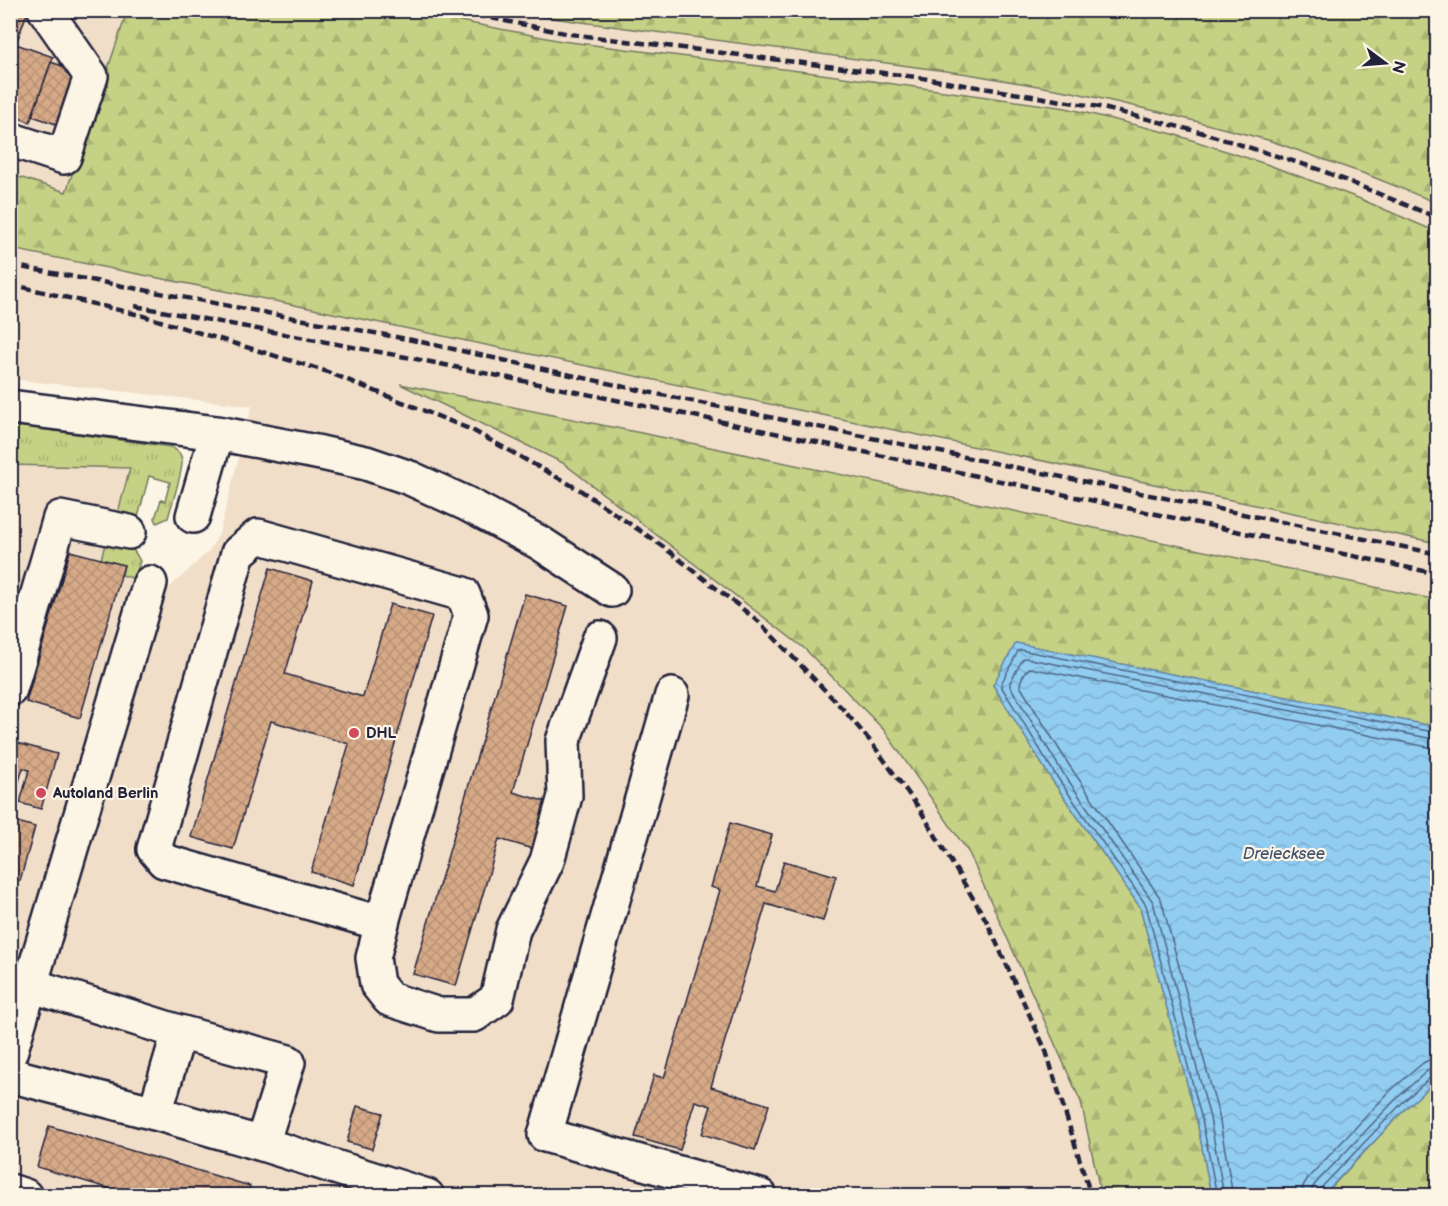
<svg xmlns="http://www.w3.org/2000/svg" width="1448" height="1206" viewBox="0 0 1448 1206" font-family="'Balsamiq Sans',sans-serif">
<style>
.built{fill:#f1dec9}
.grass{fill:url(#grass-tufts);stroke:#747a60;stroke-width:1.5}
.forest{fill:url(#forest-firs);stroke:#747a60;stroke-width:1.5}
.water{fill:url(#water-waves);stroke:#6588a8;stroke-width:1.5}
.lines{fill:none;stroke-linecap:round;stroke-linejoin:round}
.shore{stroke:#4e6684;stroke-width:1.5}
.building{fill:url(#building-cross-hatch);stroke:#22223b;stroke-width:1.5}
.minor-casing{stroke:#22223b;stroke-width:38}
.minor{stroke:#fcf5e5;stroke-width:33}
.rail{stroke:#22223b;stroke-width:4.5;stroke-dasharray:9 4.5;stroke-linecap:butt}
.poi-dot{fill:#d1495b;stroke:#fcf5e5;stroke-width:2}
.labels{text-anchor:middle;stroke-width:4.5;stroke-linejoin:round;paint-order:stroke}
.poi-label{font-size:15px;font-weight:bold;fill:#22223b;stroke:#fcf5e5;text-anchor:start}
.water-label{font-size:16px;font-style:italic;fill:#435572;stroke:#fcf5e5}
</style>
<defs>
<pattern id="grass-tufts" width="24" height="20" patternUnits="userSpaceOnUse" patternTransform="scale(1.5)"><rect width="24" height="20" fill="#c5d184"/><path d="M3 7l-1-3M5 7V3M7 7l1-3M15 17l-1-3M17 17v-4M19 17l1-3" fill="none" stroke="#a9b373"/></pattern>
<pattern id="forest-firs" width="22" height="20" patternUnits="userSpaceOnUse" patternTransform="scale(1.5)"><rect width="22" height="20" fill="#c5d184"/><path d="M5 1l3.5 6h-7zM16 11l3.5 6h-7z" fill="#a9b373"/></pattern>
<pattern id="water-waves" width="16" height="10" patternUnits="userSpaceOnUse" patternTransform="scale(1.5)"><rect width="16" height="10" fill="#91ccf1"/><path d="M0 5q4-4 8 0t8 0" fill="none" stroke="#7dafd0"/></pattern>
<pattern id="building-cross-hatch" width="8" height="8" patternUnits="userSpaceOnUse" patternTransform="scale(1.5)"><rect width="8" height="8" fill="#d6a987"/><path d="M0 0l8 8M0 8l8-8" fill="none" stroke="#b79175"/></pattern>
</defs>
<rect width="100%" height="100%" fill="#fcf5e5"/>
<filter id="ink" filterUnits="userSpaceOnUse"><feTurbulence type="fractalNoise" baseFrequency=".0167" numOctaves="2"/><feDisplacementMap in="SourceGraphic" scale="12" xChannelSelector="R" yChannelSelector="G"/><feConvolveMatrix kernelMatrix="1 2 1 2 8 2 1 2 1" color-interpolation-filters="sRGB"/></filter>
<g filter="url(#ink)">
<!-- built -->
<path class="built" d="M 11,11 L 111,11 L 125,18 L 66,192 L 11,173 Z
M 409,11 L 500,11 L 968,74 L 1072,92 L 1164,113 L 1268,140 L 1368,175 L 1437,203 L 1437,232 L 1358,198 L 1266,164 L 1173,134 L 1066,108 L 807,72 L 562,41 Z
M 11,249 L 275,301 L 1437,543 L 1437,600 L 705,446 L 403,385 L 563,463 L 805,649 L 884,730 L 969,853 L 1081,1102 L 1101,1195 L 11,1195 L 11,465 L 147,469 L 120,564 L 124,565 L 122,575 L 169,588 L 209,551 L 219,534 L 252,406 L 11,379 Z"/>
<!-- grass -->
<path class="grass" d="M 11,425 L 171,447 C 177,450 182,454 182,461 C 183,472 171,506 168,518 L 157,523 L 155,518 L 161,500 L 165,501 L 170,482 L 149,476 L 137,521 L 117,516 L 130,468 L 11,465 Z
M 107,537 C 127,544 130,542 140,561 L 135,579 L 122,575 L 124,565 L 101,559 Z"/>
<!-- forest -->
<path class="forest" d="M 111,10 L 409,11 L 562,41 L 807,72 L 1066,108 L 1173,134 L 1266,164 L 1358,198 L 1437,232 L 1437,543 L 275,301 L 11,249 L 10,174 L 66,192 L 125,18 Z
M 500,11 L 1437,11 L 1437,203 L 1368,175 L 1268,140 L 1164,113 L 1072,92 L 968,74 Z
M 400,384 L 705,446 L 1437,600 L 1437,727 L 1016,643 L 993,685 L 1050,777 L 1140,907 L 1197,1121 L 1211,1195 L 1101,1195 L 1081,1102 L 969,853 L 884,730 L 805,649 L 563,463 Z
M 1437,1080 L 1437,1195 L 1323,1196 L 1406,1108 Z"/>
<!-- water -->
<path class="water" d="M 1016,643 L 1437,727 L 1437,1080 L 1406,1108 L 1323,1195 L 1211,1195 L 1197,1121 L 1140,907 L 1050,777 L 993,685 Z"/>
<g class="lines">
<!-- shore -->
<path class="shore" d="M 1217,1196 L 1202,1120 L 1146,905 L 1055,774 L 1001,686 L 1001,684 L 1018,651 L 1021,650 L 1438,733
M 1224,1196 L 1210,1118 L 1153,902 L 1061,770 L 1010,686 L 1010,683 L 1022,660 L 1025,658 L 1438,740
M 1233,1196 L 1219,1116 L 1161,899 L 1069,765 L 1020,686 C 1020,681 1025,670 1030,668 L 1438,749
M 1302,1196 L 1303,1186 L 1308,1178 L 1390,1091 L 1423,1063 L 1429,1060 L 1438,1059
M 1311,1196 L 1312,1189 L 1315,1184 L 1397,1098 L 1427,1071 L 1432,1068 L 1438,1068
M 1319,1196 L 1320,1189 L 1402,1103 L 1431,1077 L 1438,1076"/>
</g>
<!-- building -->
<path class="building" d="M 10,10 L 28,10 L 16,44 L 53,57 L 30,122 L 10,115 Z
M 51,62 L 81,73 L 62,126 L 32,116 Z
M 70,551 L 124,565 L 80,718 L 26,702 Z
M 270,568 L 313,581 L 285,674 L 363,697 L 390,604 L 432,616 L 354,885 L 311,872 L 349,744 L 271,721 L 233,849 L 191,837 Z
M 525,594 L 568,606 L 513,792 L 557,805 L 543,852 L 499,839 L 456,986 L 413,974 Z
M 14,742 L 57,754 L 41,809 L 20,803 L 29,770 L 23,768 L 10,811 L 10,752 Z
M 14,821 L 35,827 L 20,881 L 10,879 L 10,832 Z
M 730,823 L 772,835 L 757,886 L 775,891 L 784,861 L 836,876 L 823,921 L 766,904 L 711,1087 L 769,1105 L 755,1150 L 702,1134 L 711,1106 L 695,1101 L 680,1150 L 635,1137 L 654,1075 L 664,1078 L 720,890 L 711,887 Z
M 357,1106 L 383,1113 L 372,1149 L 347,1142 Z
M 49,1126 L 250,1186 L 247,1196 L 134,1196 L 37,1167 Z"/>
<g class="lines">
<!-- minor casing -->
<g class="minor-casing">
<path id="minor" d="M 12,140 L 64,157 L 91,76 L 45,10
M 10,407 L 217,433 L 321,453 L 366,463 L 410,478 L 467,504 L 540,543 L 612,590
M 193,516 L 217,433
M 10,689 L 60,518 L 129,532
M 672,695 L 545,1135 L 760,1196
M 384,915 L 366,919 L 164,861 L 154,849 L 238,553 L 258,536 L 463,594 L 471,615 L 384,915 L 373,958 L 377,984 L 389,999 L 439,1015 L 474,1015 L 497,999 L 513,930 L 547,861 L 565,796 L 563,741 L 600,638
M 30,985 L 179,1032 L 288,1062 L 262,1144
M 10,1053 L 150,583
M 10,1075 L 155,1113 L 262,1144 L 427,1196
M 155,1113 L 179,1032
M 10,1191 L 25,1196"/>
</g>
<!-- minor -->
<use href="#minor" class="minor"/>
<!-- rail -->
<path class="rail" d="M 451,10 L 570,34 L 916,77 L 1099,107 L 1200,132 L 1318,169 L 1438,218
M 10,265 L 412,340 L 657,394 L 1438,554
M 10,284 L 144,316 L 325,371 L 472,430 L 580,490 L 661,545 L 758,621 L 842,708 L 871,742 L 919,808 L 986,920 L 1046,1051 L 1091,1196
M 135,306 L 406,357 L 704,418 L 1438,574"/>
</g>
</g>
<!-- markers -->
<g class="poi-dot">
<circle cx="354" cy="733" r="6"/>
<circle cx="41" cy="793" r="6"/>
</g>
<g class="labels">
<!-- poi labels -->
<g class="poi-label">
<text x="366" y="738">DHL</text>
<text x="53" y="798">Autoland Berlin</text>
</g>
<!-- water labels -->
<g class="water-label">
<text x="1284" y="859">Dreiecksee</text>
</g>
</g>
<!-- margin -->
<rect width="1448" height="1206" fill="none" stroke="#fcf5e5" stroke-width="36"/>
<rect x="18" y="18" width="1412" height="1170" fill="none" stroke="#22223b" stroke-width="2" filter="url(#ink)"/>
<!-- north arrow -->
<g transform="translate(1385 63) rotate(106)" stroke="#fcf5e5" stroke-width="4.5" paint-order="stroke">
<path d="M0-4.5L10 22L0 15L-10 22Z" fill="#22223b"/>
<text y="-9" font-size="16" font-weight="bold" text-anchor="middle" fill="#22223b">N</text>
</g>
</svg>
